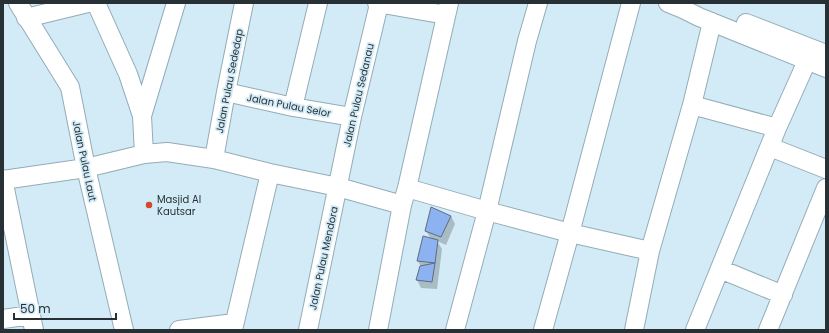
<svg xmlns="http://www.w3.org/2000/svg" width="829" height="333" viewBox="0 0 829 333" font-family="Poppins,sans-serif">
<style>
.shadow{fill:#0003}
.building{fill:#8cb2f1;stroke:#606b7d}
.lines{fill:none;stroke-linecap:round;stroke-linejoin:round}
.minor-casing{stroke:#94acb7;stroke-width:20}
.minor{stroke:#fff;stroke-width:18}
.poi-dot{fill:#d3482c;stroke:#d2ebf7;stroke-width:1.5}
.labels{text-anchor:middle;stroke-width:3.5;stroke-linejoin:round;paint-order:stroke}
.street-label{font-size:10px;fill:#273135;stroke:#d2ebf7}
.poi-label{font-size:10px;fill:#273135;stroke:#d2ebf7;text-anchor:start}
</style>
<rect width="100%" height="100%" fill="#d2ebf7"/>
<!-- shadow -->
<path class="shadow" d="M 451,216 L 455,224 L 446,245 L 437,241 L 442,249 L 437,289 L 421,288 L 417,280 L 421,267 L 418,261 L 424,237 L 431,239 L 426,231 Z"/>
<!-- building -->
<path class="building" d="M 431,207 L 451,216 L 441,237 L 425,231 Z
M 423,236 L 438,240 L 435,263 L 417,261 Z
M 435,263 L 432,282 L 416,280 L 420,266 Z"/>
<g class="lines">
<!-- minor casing -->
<g class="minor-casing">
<path id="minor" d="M 18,3 L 70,87 L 86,168 L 124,330
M 96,3 L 128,74 L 142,116 L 144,154
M 377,3 L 446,15
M 668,3 L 683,9 L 699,17 L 826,68
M 26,18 L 88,3
M 746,23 L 826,54
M 226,92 L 293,107 L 352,117
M 692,105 L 777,128
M 293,107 L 318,3
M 142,116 L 176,3
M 770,147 L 826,169
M 214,159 L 226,92 L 244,3
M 3,179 L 34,330
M 3,180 L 86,168 L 144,154 L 167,152 L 214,159 L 270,173 L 338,187 L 402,205
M 407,188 L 487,211 L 570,233 L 650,251
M 720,269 L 783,295
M 3,319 L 31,315
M 179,330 L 234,323
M 233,330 L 270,173
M 308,330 L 352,117 L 379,4
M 378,330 L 402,205 L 407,188 L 449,3
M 455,330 L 487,211 L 527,41 L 538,3
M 543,330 L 570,233 L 631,3
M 634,330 L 650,251 L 692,105 L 712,22
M 695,330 L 777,128 L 807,61
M 768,330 L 826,188"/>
</g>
<!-- minor -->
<use href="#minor" class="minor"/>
</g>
<!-- markers -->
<circle class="poi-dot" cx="149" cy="205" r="4"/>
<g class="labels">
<!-- street labels -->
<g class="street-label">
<text transform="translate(229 81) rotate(-79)" y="4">Jalan Pulau Sededap</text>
<text transform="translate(358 95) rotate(-77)" y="4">Jalan Pulau Sedanau</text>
<text transform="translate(289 105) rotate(11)" y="4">Jalan Pulau Selor</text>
<text transform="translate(85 161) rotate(78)" y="4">Jalan Pulau Laut</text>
<text transform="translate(323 258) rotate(-78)" y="4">Jalan Pulau Mendora</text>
</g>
<!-- poi labels -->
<g class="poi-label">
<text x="157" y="203">Masjid Al<tspan x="157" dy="12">Kautsar</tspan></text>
</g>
</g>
<!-- border -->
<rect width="829" height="333" fill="none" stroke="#273135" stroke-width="8"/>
<!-- scale -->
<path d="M14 313v6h102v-6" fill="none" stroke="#273135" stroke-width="2"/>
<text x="20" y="313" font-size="12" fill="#273135" stroke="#d2ebf7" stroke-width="3" paint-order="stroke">50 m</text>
</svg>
